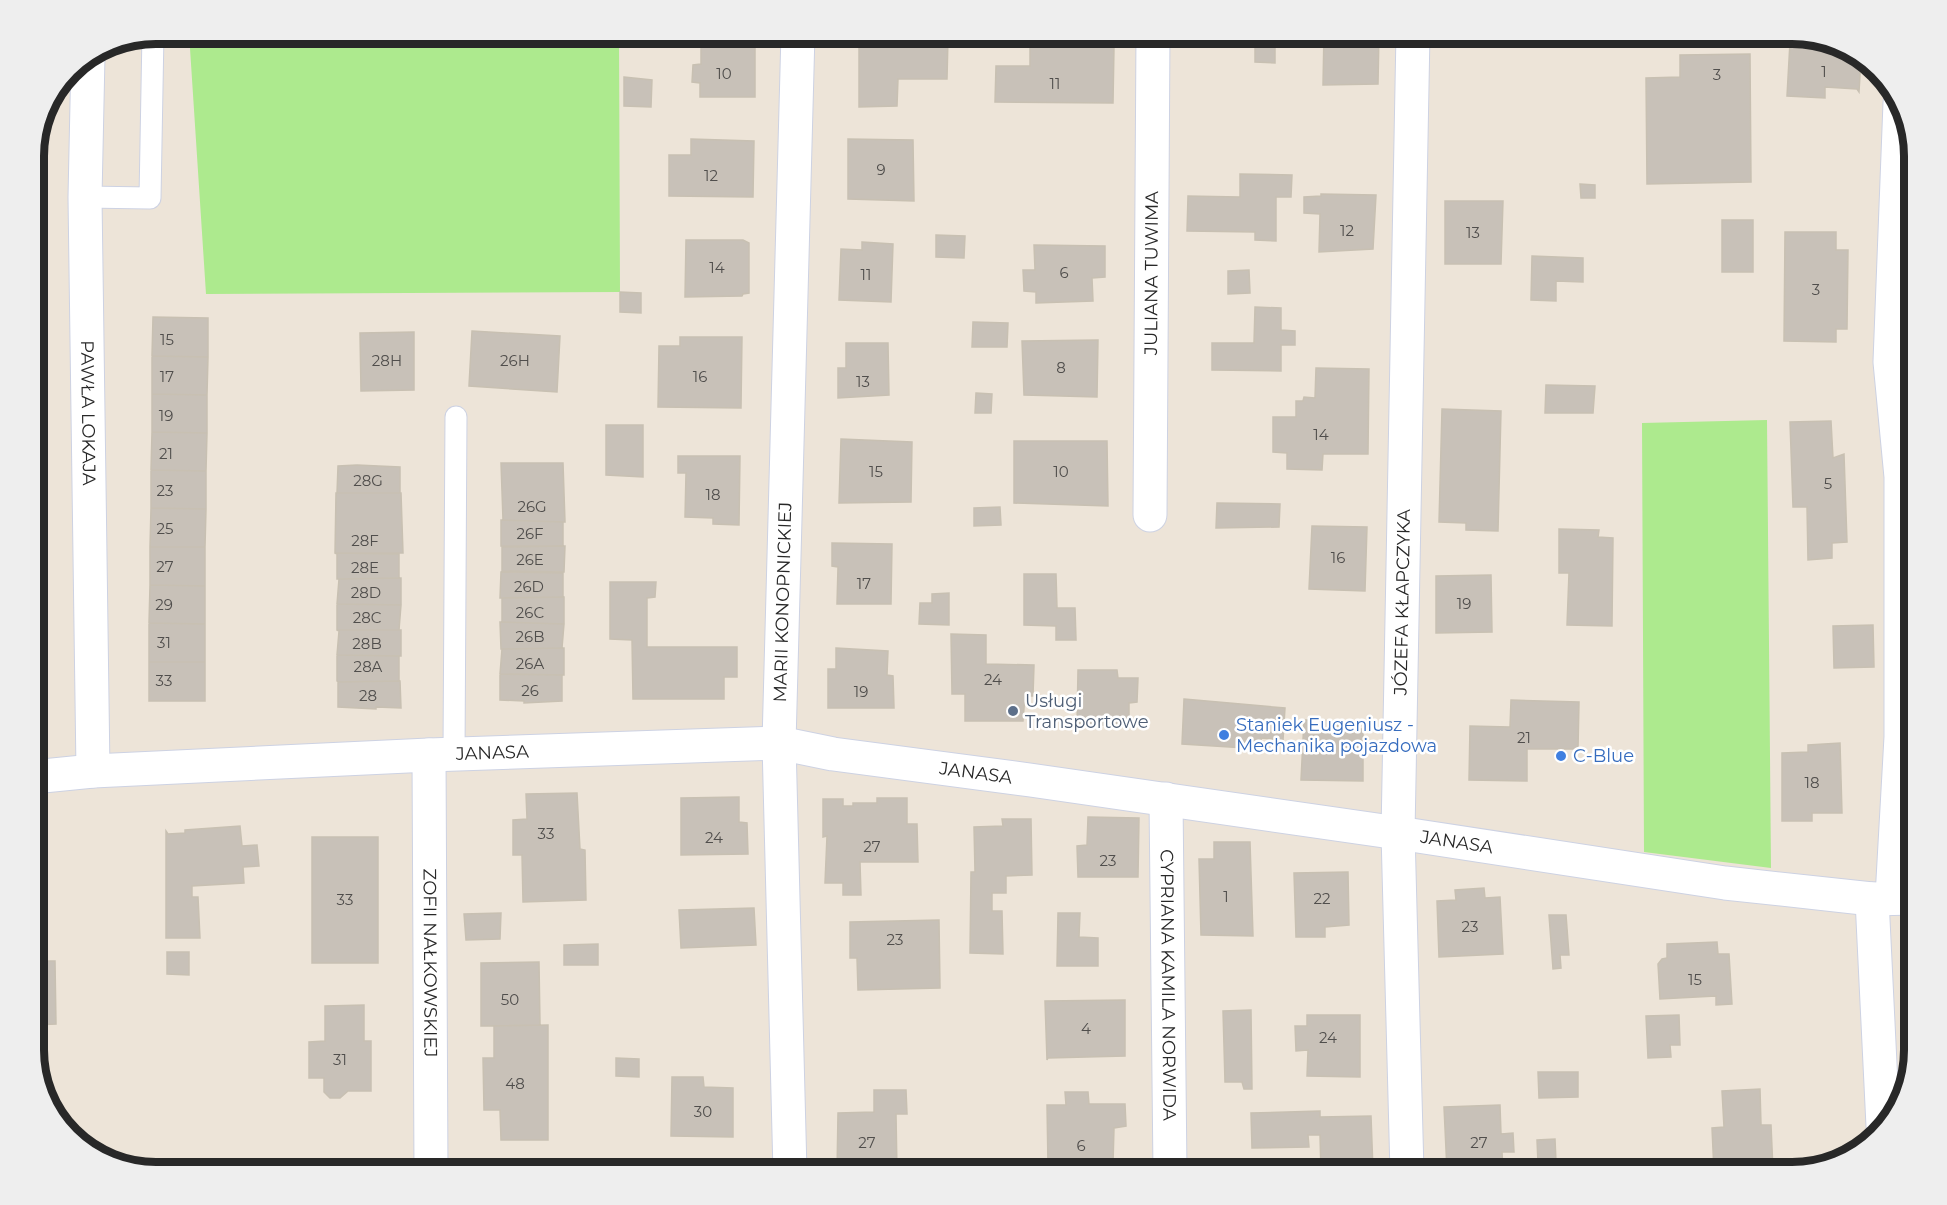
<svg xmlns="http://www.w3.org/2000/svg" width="1947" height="1205" viewBox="0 0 1947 1205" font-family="Montserrat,sans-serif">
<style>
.green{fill:#adea8e}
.building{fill:#c8c1b8;stroke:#c8c0b2;stroke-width:1.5}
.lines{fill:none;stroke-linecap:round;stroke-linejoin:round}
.lane-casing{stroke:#cdd2e3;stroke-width:23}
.street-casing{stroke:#cdd2e3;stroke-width:35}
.lane{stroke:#fff;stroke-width:21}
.street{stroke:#fff;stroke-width:33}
.service-dot{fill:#5c6f8a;stroke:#fff;stroke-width:2}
.shop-dot{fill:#3f7fe0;stroke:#fff;stroke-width:2}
.labels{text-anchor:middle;stroke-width:5;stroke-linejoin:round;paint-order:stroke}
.number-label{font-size:15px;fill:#504e4c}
.street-label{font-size:18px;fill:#282828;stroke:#fff}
.service-label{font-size:18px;fill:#4e5e75;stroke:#fff;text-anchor:start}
.shop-label{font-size:18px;fill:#366cbe;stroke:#fff;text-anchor:start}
.rim{fill:none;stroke:#282828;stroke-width:8}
</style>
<rect width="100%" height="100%" fill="#ede4d8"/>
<!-- green -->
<path class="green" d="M 189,33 L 619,33 L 620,292 L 206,294 Z
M 1767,420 L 1771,868 L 1644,852 L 1642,423 Z"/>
<!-- building -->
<path class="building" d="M 1255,33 L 1275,33 L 1275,63 L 1255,62 Z
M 1324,33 L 1379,33 L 1378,84 L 1323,85 Z
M 859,37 L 948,38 L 947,79 L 898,79 L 897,106 L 859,107 Z
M 701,40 L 755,43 L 755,97 L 700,97 L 700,83 L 692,82 L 693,65 L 701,64 Z
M 1790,42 L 1825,42 L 1853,50 L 1861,58 L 1859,92 L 1857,89 L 1825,87 L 1825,98 L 1787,96 Z
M 1030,47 L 1114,47 L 1113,103 L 995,102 L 996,66 L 1030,66 Z
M 1750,54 L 1751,182 L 1647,184 L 1646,78 L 1680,77 L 1680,55 Z
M 624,77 L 652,80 L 651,107 L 624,106 Z
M 691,139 L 754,141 L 753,197 L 669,196 L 669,155 L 691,155 Z
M 848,139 L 913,140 L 914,201 L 848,199 Z
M 1240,174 L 1292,175 L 1291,197 L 1276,197 L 1276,241 L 1255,240 L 1255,232 L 1187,231 L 1188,196 L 1240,197 Z
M 1580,184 L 1595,185 L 1595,198 L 1581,198 Z
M 1321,194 L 1376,195 L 1373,249 L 1319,252 L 1320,214 L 1304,213 L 1304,197 L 1321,196 Z
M 1445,201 L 1503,201 L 1501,264 L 1445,264 Z
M 1722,220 L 1753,220 L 1753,272 L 1722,272 Z
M 1785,232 L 1836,232 L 1836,250 L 1848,250 L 1847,329 L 1836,329 L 1836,342 L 1784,341 Z
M 936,235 L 965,236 L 964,258 L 936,257 Z
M 686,240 L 743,240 L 749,243 L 749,293 L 743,294 L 742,296 L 685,297 Z
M 1902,240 L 1914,241 L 1914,361 L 1897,360 Z
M 862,242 L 893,244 L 891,302 L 839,300 L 841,249 L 862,250 Z
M 1034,245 L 1105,246 L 1105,277 L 1092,278 L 1093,301 L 1036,303 L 1036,292 L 1024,291 L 1023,270 L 1035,270 Z
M 1532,256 L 1583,258 L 1583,282 L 1556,281 L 1556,301 L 1531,300 Z
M 1249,270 L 1250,293 L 1228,294 L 1228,271 Z
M 620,292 L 641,293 L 641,313 L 620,312 Z
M 1255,307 L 1281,308 L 1281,330 L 1295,331 L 1295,345 L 1281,345 L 1281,371 L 1212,370 L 1212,343 L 1254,343 Z
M 153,317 L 208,318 L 208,357 L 152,356 Z
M 973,322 L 1008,323 L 1007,347 L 972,347 Z
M 472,331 L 560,336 L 557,392 L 469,386 Z
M 414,332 L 414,390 L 361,391 L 360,333 Z
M 680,337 L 742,337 L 741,408 L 658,407 L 659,346 L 680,346 Z
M 1098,340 L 1097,397 L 1024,395 L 1022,341 Z
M 846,343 L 888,343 L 889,395 L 838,398 L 838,368 L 846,368 Z
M 152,356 L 208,357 L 207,395 L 152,394 Z
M 1316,368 L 1369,369 L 1368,454 L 1323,454 L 1322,470 L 1287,469 L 1287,453 L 1273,452 L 1273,417 L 1296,417 L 1296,401 L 1303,401 L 1304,397 L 1315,398 Z
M 1546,385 L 1595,386 L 1593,413 L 1545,413 Z
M 976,393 L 992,394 L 991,413 L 975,413 Z
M 152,394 L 207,395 L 207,433 L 152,432 Z
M 1442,409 L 1501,411 L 1498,531 L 1466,530 L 1466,523 L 1439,522 Z
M 1831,421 L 1833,458 L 1844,454 L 1847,542 L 1832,543 L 1832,558 L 1808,560 L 1807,507 L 1793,507 L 1790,422 Z
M 606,425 L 643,425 L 643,477 L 606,475 Z
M 152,432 L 207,433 L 206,471 L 151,470 Z
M 841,439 L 912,442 L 911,502 L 839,503 Z
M 1014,441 L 1107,441 L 1108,506 L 1014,503 Z
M 678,456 L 740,456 L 739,525 L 713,524 L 713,518 L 685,517 L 686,473 L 678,473 Z
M 501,463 L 563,463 L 565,522 L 503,520 Z
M 357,465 L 400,467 L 400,493 L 337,493 L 338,466 Z
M 151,470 L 206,471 L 206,509 L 151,508 Z
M 336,493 L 401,493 L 403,553 L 335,553 Z
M 1217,503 L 1280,504 L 1279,527 L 1216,528 Z
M 1000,507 L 1001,525 L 974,526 L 974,508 Z
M 151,508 L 206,509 L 205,547 L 150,547 Z
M 501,520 L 563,522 L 563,546 L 501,546 Z
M 1312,526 L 1367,527 L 1365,591 L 1309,589 Z
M 1559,529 L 1599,530 L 1598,537 L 1613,538 L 1612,626 L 1567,625 L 1569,573 L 1559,573 Z
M 832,543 L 892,544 L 891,604 L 837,604 L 838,567 L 832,566 Z
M 565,546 L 564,572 L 502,571 L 502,547 Z
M 150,547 L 205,547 L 205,586 L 150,585 Z
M 335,553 L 399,554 L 399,578 L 337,579 L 337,554 Z
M 501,572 L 563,573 L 563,597 L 500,598 Z
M 1024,574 L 1056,574 L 1057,608 L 1075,608 L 1076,640 L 1056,640 L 1056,626 L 1024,625 Z
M 1491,575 L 1492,632 L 1436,633 L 1436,576 Z
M 401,578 L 401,605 L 337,604 L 339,579 Z
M 610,582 L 656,582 L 655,597 L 647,598 L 647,647 L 737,647 L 737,677 L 724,677 L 724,699 L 633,699 L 632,640 L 610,639 Z
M 150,585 L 205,586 L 205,624 L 149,623 Z
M 949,593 L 949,625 L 919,624 L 920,603 L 932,603 L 932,594 Z
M 564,597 L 564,624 L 502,622 L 502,598 Z
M 337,604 L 401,605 L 399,630 L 337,630 Z
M 500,622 L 564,624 L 562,648 L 501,649 Z
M 149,623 L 205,624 L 205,662 L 149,662 Z
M 1873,625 L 1874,667 L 1834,668 L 1833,626 Z
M 337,630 L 401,630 L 401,656 L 337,655 L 339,631 Z
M 951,634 L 986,635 L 986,664 L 1034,665 L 1033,696 L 1025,696 L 1023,721 L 965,721 L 965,694 L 952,694 Z
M 564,648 L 564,675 L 500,674 L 502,649 Z
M 836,648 L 888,651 L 887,675 L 893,676 L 894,708 L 828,708 L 828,669 L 836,669 Z
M 337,655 L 399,656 L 399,681 L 338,682 L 337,681 Z
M 149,662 L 205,662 L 205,701 L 149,701 Z
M 1078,670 L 1117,670 L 1118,678 L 1138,678 L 1137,702 L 1129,703 L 1129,725 L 1077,725 Z
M 500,674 L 562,675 L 562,701 L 524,703 L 524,701 L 500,700 Z
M 400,681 L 401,708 L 376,707 L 376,709 L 338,707 L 338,682 Z
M 1184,699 L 1285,708 L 1283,740 L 1261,738 L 1261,749 L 1182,744 Z
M 1511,700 L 1579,702 L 1578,749 L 1527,749 L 1527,781 L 1469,780 L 1470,726 L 1510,727 Z
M 1304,720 L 1348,721 L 1349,729 L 1363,729 L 1363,781 L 1301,780 Z
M 1840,743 L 1842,813 L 1812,813 L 1812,821 L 1782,821 L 1782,753 L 1808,752 L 1808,745 Z
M 577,793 L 580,849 L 585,850 L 586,900 L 523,902 L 522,855 L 513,855 L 513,820 L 527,819 L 526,794 Z
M 739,797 L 739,822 L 747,823 L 748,854 L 681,855 L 681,798 Z
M 877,798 L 907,798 L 907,824 L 917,824 L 918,862 L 860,862 L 861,895 L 843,895 L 843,883 L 825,883 L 827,836 L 823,837 L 823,799 L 843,799 L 843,806 L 853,806 L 853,803 L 877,803 Z
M 1088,817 L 1139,818 L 1138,877 L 1078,877 L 1077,846 L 1087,845 Z
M 1002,819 L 1031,819 L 1032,875 L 1006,876 L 1006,893 L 992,893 L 992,911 L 1002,911 L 1003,954 L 970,953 L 971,872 L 975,872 L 974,827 L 1003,826 Z
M 240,826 L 242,846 L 257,845 L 259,866 L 243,867 L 244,883 L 192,886 L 192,897 L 198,897 L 200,938 L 166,938 L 166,831 L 168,834 L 185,833 L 185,830 Z
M 312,837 L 378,837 L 378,963 L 312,963 Z
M 1214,842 L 1250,842 L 1253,936 L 1201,935 L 1199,859 L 1214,859 Z
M 1348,872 L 1349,925 L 1325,927 L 1325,937 L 1296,937 L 1294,873 Z
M 1484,888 L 1485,898 L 1500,897 L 1503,954 L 1439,957 L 1437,901 L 1456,900 L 1455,890 Z
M 754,908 L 756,945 L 681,948 L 679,910 Z
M 501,913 L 500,939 L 466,940 L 464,914 Z
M 1058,913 L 1080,913 L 1079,937 L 1098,938 L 1098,966 L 1057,966 Z
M 1549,915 L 1566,915 L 1569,955 L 1560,955 L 1561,968 L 1553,969 Z
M 939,920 L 940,988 L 858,990 L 857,958 L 850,958 L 850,922 Z
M 1717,942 L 1718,954 L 1729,954 L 1732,1004 L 1716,1005 L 1716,996 L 1660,999 L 1658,964 L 1662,959 L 1667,958 L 1667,944 Z
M 598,944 L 598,965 L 564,965 L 564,945 Z
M 167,952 L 189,952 L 189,975 L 167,974 Z
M 33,961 L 55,961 L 56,1024 L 33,1025 Z
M 539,962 L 540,1025 L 481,1026 L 481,963 Z
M 1125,1000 L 1125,1056 L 1048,1058 L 1047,1060 L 1045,1001 Z
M 364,1005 L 364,1041 L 371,1041 L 371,1091 L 348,1091 L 340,1098 L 330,1098 L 324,1092 L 324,1078 L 309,1078 L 309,1042 L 325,1041 L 325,1006 Z
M 1251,1010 L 1252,1089 L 1244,1089 L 1242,1082 L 1225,1082 L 1223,1011 Z
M 1307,1015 L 1360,1015 L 1360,1077 L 1307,1076 L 1308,1050 L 1296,1051 L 1295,1026 L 1307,1026 Z
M 1679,1015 L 1680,1045 L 1670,1045 L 1671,1057 L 1648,1058 L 1646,1016 Z
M 548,1025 L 548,1140 L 501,1140 L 500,1110 L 484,1110 L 483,1058 L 494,1058 L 494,1026 Z
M 616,1058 L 639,1059 L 639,1077 L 616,1076 Z
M 1538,1072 L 1578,1072 L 1578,1097 L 1539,1098 Z
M 672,1077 L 703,1077 L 704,1087 L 733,1088 L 733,1137 L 671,1136 Z
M 1760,1089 L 1761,1125 L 1771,1125 L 1773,1170 L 1757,1170 L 1757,1172 L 1714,1172 L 1712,1128 L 1724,1127 L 1722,1091 Z
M 874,1090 L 906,1090 L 907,1114 L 896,1114 L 897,1172 L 837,1172 L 838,1113 L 874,1112 Z
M 1065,1092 L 1088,1092 L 1089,1104 L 1125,1104 L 1126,1126 L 1114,1128 L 1113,1164 L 1048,1165 L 1047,1105 L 1066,1105 Z
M 1500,1105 L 1501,1134 L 1513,1133 L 1514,1152 L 1502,1152 L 1503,1169 L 1447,1171 L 1444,1107 Z
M 1320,1111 L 1320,1117 L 1371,1116 L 1373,1170 L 1321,1172 L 1320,1135 L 1308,1135 L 1309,1147 L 1252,1148 L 1251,1113 Z
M 1555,1139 L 1556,1162 L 1538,1163 L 1537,1140 Z"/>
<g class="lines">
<!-- lane casing -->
<g class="lane-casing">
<path id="lane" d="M 85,197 L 150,198 L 153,33
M 454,754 L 456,417"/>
</g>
<!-- street casing -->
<g class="street-casing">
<g id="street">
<path id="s1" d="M 88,56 L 85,197 L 93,771"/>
<path id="s2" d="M 1150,515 L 1153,33"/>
<path id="s3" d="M 429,755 L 431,1172"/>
<path id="s4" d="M 33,777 L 93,771 L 429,755 L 779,743 L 833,754 L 1030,780 L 1398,833 L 1725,883 L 1872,899 L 1914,898"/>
<path id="s5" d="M 1166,799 L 1170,1172"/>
<path d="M 1892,898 L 1901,737 L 1901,477 L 1890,362 L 1900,103"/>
<path d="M 1872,899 L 1883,1126"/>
<path id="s6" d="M 790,1172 L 779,743 L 798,33"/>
<path id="s7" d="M 1407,1172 L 1398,833 L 1413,33"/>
</g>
</g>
<!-- lane -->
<use href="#lane" class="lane"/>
<!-- street -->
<use href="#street" class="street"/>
</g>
<!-- markers -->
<circle class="service-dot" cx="1013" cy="711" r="6"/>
<g class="shop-dot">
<circle cx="1224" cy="735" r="6"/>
<circle cx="1561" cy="756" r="6"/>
</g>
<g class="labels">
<!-- number labels -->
<g class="number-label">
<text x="1824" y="77">1</text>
<text x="724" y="79">10</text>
<text x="1717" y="80">3</text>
<text x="1055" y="89">11</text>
<text x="881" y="175">9</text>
<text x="711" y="181">12</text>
<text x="1347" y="236">12</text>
<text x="1473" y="238">13</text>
<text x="717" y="273">14</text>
<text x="1064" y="278">6</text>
<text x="866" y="280">11</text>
<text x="1816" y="295">3</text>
<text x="167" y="345">15</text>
<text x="387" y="366">28H</text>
<text x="515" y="366">26H</text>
<text x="1061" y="373">8</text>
<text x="167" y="382">17</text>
<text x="700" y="382">16</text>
<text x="863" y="387">13</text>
<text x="166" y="421">19</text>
<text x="1321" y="440">14</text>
<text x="166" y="459">21</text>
<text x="876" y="477">15</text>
<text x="1061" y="477">10</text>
<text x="368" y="486">28G</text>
<text x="1828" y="489">5</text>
<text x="165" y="496">23</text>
<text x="713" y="500">18</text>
<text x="532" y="512">26G</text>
<text x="165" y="534">25</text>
<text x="530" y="539">26F</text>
<text x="365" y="546">28F</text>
<text x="1338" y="563">16</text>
<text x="530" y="565">26E</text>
<text x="165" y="572">27</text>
<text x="365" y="573">28E</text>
<text x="864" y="589">17</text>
<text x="529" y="592">26D</text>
<text x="366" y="598">28D</text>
<text x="1464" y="609">19</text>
<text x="164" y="610">29</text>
<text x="530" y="618">26C</text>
<text x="367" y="623">28C</text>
<text x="530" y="642">26B</text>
<text x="164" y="648">31</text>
<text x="367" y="649">28B</text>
<text x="530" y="669">26A</text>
<text x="368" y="672">28A</text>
<text x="993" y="685">24</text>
<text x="164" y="686">33</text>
<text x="530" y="696">26</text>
<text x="861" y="697">19</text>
<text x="368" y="701">28</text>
<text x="1524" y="743">21</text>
<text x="1812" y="788">18</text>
<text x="546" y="839">33</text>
<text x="714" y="843">24</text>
<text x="872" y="852">27</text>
<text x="1108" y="866">23</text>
<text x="1226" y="902">1</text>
<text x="1322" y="904">22</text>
<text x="345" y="905">33</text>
<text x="1470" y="932">23</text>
<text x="895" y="945">23</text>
<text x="1695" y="985">15</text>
<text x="510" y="1005">50</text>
<text x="1086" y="1034">4</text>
<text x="1328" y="1043">24</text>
<text x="340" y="1065">31</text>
<text x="515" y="1089">48</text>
<text x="703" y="1117">30</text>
<text x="867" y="1148">27</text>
<text x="1479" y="1148">27</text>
<text x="1081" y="1151">6</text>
</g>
<!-- street labels -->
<g class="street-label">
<text dy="6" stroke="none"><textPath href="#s2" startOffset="242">JULIANA TUWIMA</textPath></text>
<text dy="6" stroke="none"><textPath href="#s1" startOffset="357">PAWŁA LOKAJA</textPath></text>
<text dy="6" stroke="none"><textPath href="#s6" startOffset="570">MARII KONOPNICKIEJ</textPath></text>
<text dy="6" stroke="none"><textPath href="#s7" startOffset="570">JÓZEFA KŁAPCZYKA</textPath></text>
<text dy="6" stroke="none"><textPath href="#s4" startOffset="460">JANASA</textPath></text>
<text dy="6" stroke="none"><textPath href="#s4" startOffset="946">JANASA</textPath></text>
<text dy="6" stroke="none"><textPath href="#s4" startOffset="1432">JANASA</textPath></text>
<text dy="6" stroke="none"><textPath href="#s3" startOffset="208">ZOFII NAŁKOWSKIEJ</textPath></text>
<text dy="6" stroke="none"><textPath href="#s5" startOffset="186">CYPRIANA KAMILA NORWIDA</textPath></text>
</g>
<!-- service labels -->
<g class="service-label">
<text x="1025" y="707">Usługi<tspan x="1025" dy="21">Transportowe</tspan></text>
</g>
<!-- shop labels -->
<g class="shop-label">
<text x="1236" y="731">Staniek Eugeniusz -<tspan x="1236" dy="21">Mechanika pojazdowa</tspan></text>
<text x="1573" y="762">C-Blue</text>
</g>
</g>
<!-- crop -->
<path d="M0 0H1947V1205H0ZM156 44H1792A112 112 0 0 1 1904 156V1050A112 112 0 0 1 1792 1162H156A112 112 0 0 1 44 1050V156A112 112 0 0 1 156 44Z" fill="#eee" fill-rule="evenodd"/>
<path class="rim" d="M156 44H1792A112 112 0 0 1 1904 156V1050A112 112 0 0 1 1792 1162H156A112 112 0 0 1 44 1050V156A112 112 0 0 1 156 44Z"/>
</svg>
